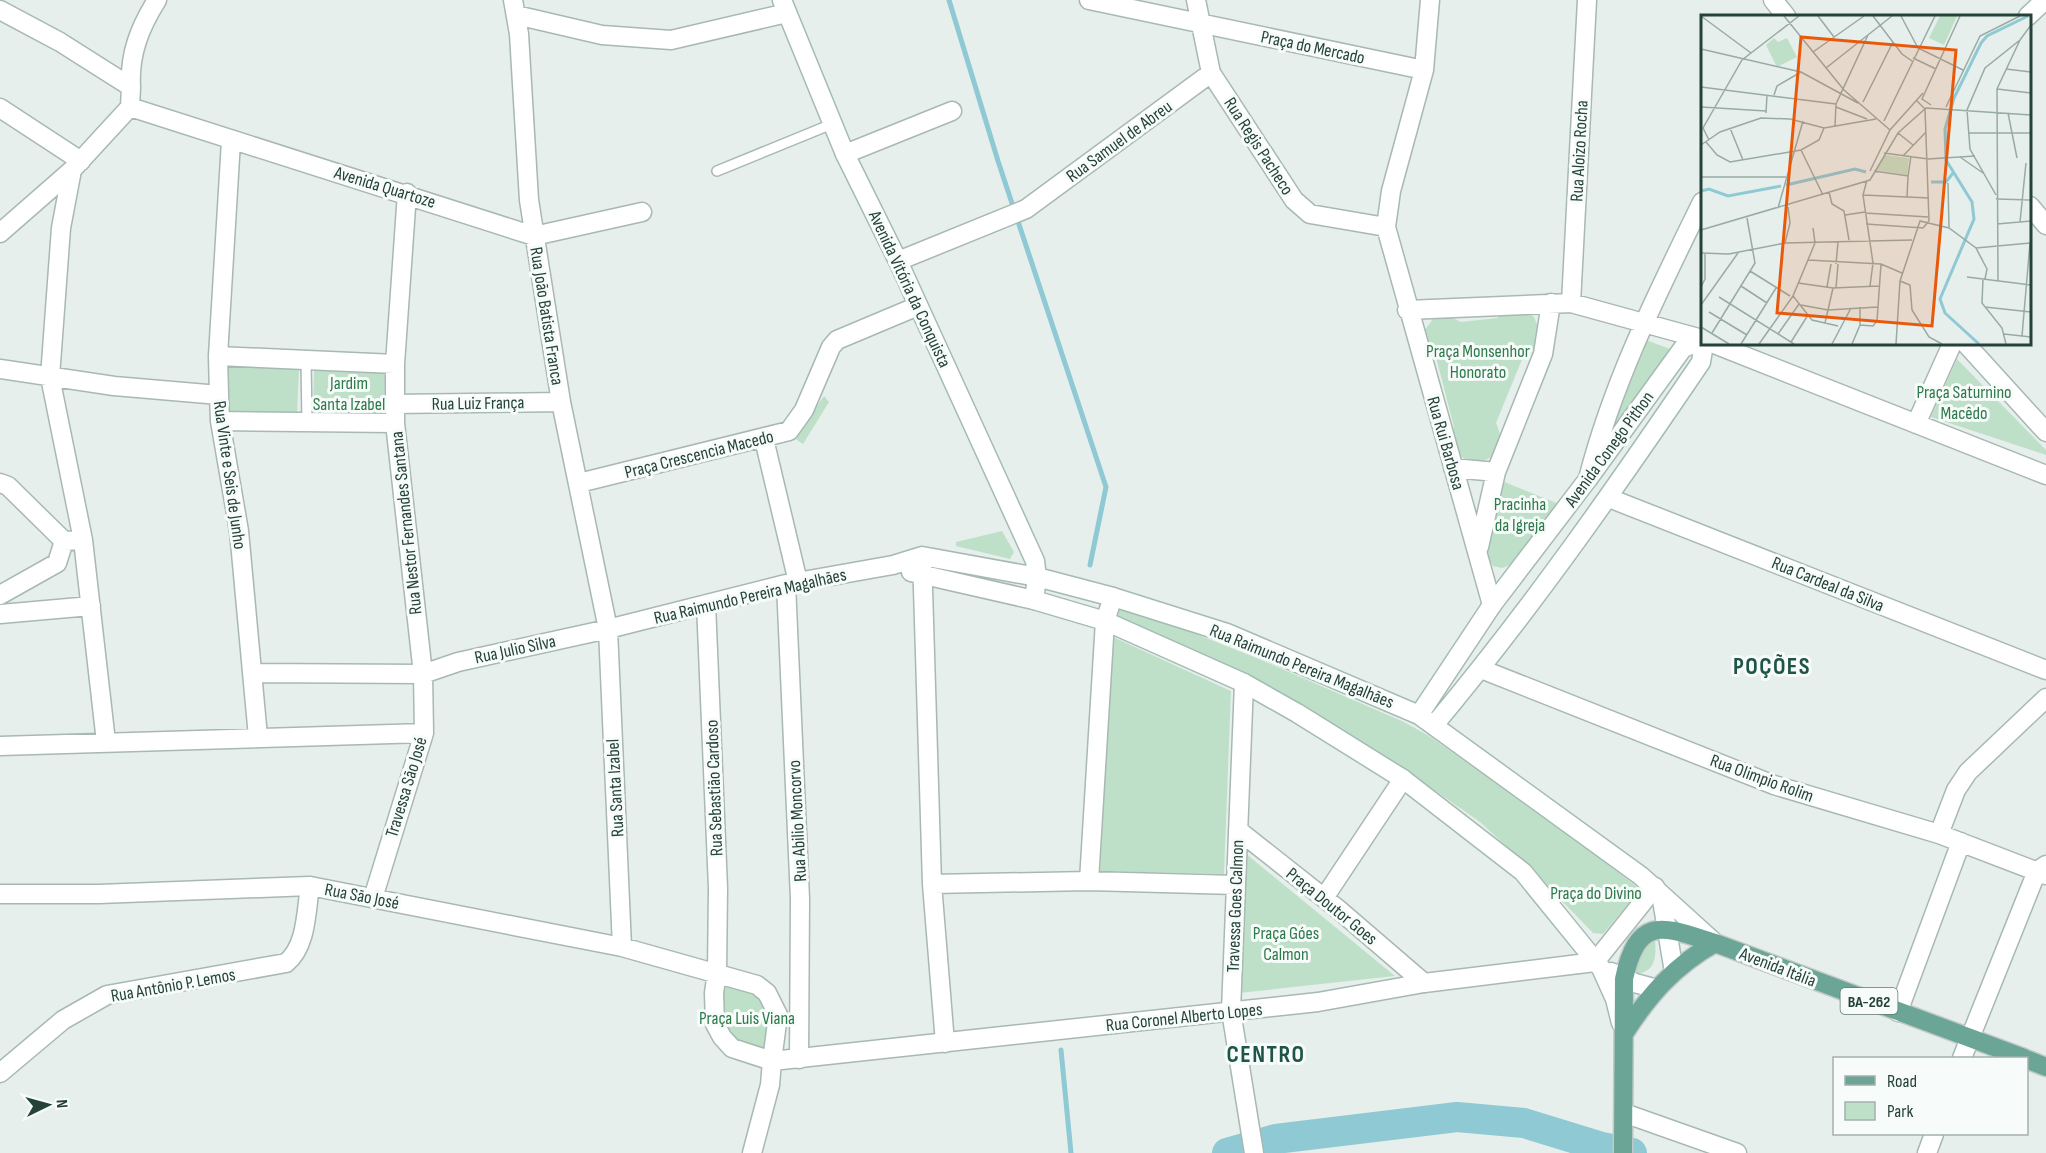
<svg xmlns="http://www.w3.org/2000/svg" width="2046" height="1153" viewBox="0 0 2046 1153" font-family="'Sofia Sans Condensed',sans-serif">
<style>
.green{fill:#bfe0c8}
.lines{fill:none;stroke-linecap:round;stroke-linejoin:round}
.stream{stroke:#8ec9d4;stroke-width:5}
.river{stroke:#8ec9d4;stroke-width:30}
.service-casing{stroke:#a8b8b2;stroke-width:12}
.minor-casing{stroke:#a8b8b2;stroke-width:21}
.tertiary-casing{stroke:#a8b8b2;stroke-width:21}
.secondary-casing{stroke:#a4bbb3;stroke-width:21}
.primary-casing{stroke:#c2cac8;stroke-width:21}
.service{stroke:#fff;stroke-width:9}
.minor{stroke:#fff;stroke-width:18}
.tertiary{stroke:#fff;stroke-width:18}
.secondary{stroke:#fff;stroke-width:18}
.primary{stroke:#6aa596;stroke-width:18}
.labels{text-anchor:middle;stroke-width:6;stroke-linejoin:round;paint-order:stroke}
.shield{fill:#f7fbf9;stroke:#637a73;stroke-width:1.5}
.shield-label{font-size:16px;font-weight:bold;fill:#24423a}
.street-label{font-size:18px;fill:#24423a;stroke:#f7fbf9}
.park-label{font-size:18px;fill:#2d7a4b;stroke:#f7fbf9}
.district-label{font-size:24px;font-weight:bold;letter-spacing:1.5px;fill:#1f5548;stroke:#f7fbf9}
.inset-river{fill:none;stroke:#8ec9d4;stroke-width:3}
.inset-road{fill:none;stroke:#98aaa4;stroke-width:1.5}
.view{fill:#e8590c;fill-opacity:0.15;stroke:#e8590c;stroke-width:3}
.inset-edge{fill:none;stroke:#24423a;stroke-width:3}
</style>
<rect width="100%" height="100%" fill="#e6efeb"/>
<!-- green -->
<path class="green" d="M 1527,312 L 1534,317 L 1540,332 L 1536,347 L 1523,357 L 1496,423 C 1519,471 1440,476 1454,427 L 1436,357 L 1429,352 L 1424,331 L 1433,319 L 1440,316 L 1447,315 L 1461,322 L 1497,318 L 1503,313 Z
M 1646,340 L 1678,352 L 1608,440 Z
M 1957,359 L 2046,450 L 2046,455 L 1931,417 Z
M 228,367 L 299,369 L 297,416 L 227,414 Z
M 314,369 L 385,371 L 384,418 L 313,416 Z
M 824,396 L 829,402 L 803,444 L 794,438 Z
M 1502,481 L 1559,504 L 1510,565 L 1502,568 L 1493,566 L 1487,555 Z
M 1002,531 L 1014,552 L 1010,559 L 956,546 L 956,542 Z
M 1127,607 L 1252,656 L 1404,722 L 1429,736 L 1554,824 L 1636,886 L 1637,894 L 1603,934 L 1593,933 L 1529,867 L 1480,822 L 1407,771 L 1118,617 L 1119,609 Z
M 1113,637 L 1231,691 L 1224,874 L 1100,871 Z
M 1245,853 L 1395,976 L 1239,993 Z
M 1655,938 C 1656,955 1657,970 1638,974 L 1635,968 L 1640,950 Z
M 723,983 C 770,998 771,1003 765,1050 C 721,1035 721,1029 723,983 Z"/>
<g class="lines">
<!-- stream -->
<path class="stream" d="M 949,0 L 998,161 L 1106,487 L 1090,565
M 1061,1050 L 1071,1153"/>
<!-- river -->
<path class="river" d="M 1227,1153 L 1276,1139 L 1457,1117 L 1524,1123 L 1602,1147 L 1632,1153"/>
<!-- service casing -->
<g class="service-casing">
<path id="service" d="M 717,171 L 832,124
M 306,360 L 307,423"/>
</g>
<!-- minor casing -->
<g class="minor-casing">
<path id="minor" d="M 513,0 L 519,34 L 529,200 L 561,402 L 608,629 L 622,947
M 1089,0 L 1424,70
M 1196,0 L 1211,73 L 1294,200 L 1310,214 L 1386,227
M 1430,0 L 1424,70 L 1391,191 L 1386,227 L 1492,605
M 1773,0 L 1786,16
M 0,10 L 60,42 L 131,87 L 130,107
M 516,15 L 602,35 L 671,40 L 787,13
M 131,87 C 129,54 140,27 157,0
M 0,108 L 81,161
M 231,141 L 218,356 L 219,395 L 220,421 L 239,531 L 258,737
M 845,154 L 952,111
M 72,170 L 61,228 L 50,377 L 83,540 L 106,742
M 2030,206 L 2046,225
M 0,233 L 72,170 L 130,107 L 534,236 L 642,212
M 898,261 L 1026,209 L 1211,73
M 1571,303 L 1587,0
M 1407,310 L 1571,303 L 1702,339
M 1714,344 L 2046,475
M 1966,344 L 2046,432
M 218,356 L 395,364
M 0,369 L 114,386 L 219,395
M 394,404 L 561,402
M 220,421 L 395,423
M 1916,424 L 1952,344
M 764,439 L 798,582
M 1453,468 L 1496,472
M 1588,479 C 1613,381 1658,292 1702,202
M 0,483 L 8,486 L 64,541 L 83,540
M 579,483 L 789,431 L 804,410 L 831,347 L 837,340 L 918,306
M 1609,498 L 2046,670
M 1479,547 L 1496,472 L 1543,354 L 1551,303
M 922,556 L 932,884 L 945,1043
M 911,572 L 1034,600
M 786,584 L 800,899 L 799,1059
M 0,595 L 57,563 L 64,541
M 1113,597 L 1105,621 L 1089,881 L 1236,885
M 0,614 L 91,606
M 1481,669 L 1774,785 L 1939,834 L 2046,875
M 252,673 L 423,674 L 458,662 L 608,629 L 786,584 L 893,565 L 922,556 L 1037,577
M 1244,683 L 1231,1011 L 1254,1153
M 0,746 L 424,733
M 1238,830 L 1338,909 L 1424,983
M 1939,834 L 1956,790 L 1968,772 L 2046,698
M 932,884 L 1089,881
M 0,894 L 99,894 L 310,886 L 622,947 L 757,985 L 767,993 L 778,1015 L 772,1061 L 732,1048 L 722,1037 L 715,1024 L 714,993 L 717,972 L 718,888 L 706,604
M 373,898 L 424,733 L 423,674 L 395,423 L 395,364 L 407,193
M 1324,898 L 1403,779
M 1595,962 L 1655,887
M 1898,1012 L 1961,842
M 1962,1058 L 2037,871 L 2046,865
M 0,1073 L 63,1020 L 107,995 L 286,963 C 307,946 306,911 310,886
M 1624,1113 L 1737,1153
M 1927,1153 L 1934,1134"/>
</g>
<!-- tertiary casing -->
<g class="tertiary-casing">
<path id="tertiary" d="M 752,1153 L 770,1085 L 772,1061 L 1318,1002 L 1424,983 L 1595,962"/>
</g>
<!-- secondary casing -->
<g class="secondary-casing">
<path id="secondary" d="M 782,0 L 845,154 L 898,261 L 1035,561 L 1037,577 L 1034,600 L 1105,621 L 1244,683 L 1297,713 L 1403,779 L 1523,872 L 1601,968 L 1615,999 L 1621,1023
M 2028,16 L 2045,0
M 1037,577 L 1113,597 L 1227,633 L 1419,715 L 1641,876 L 1715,943
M 1419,715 L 1492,605 L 1588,479 L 1683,348 L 1702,341
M 1435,724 C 1531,609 1617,486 1701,362 L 1704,344
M 1661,894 L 1674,972
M 1611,972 L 1635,983 L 1657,989"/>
</g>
<!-- primary casing -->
<g class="primary-casing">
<path id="primary" d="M 1624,1034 C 1648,996 1675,965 1715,943
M 2026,1059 L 2046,1067
M 1623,1153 L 1624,979 C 1638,913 1664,927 1715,943 L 2024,1058"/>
</g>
<!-- service -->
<use href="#service" class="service"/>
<!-- minor -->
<use href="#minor" class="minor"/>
<!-- tertiary -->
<use href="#tertiary" class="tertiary"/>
<!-- secondary -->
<use href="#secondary" class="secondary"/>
<!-- primary -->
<use href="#primary" class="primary"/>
</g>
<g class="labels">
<!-- shield labels -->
<rect class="shield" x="1840.5" y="988" width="57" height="26" rx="4.5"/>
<g class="shield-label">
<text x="1869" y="1007">BA-262</text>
</g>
<!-- street labels -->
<g class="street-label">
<text transform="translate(1313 47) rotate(12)" y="6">Praça do Mercado</text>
<text transform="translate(1119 141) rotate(-36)" y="6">Rua Samuel de Abreu</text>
<text transform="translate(1259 146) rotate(57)" y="6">Rua Regis Pacheco</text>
<text transform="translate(1579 151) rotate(-87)" y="6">Rua Aloizo Rocha</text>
<text transform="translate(385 187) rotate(17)" y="6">Avenida Quartoze</text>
<text transform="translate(910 289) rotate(65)" y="6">Avenida Vitória da Conquista</text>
<text transform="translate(547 316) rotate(81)" y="6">Rua João Batista Franca</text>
<text transform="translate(478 403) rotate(-1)" y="6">Rua Luiz França</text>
<text transform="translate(1446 443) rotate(74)" y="6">Rua Rui Barbosa</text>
<text transform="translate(1609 449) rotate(-54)" y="6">Avenida Conego Pithon</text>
<text transform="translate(699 454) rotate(-14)" y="6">Praça Crescencia Macedo</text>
<text transform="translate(230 475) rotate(82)" y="6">Rua Vinte e Seis de Junho</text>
<text transform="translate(406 523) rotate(-96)" y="6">Rua Nestor Fernandes Santana</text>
<text transform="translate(1828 584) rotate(22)" y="6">Rua Cardeal da Silva</text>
<text transform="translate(750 596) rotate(-13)" y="6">Rua Raimundo Pereira Magalhães</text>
<text transform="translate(515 649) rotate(-12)" y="6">Rua Julio Silva</text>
<text transform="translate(1302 666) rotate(22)" y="6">Rua Raimundo Pereira Magalhães</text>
<text transform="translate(1762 778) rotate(20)" y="6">Rua Olimpio Rolim</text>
<text transform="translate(406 787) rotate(-73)" y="6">Travessa São José</text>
<text transform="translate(615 788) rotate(-93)" y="6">Rua Santa Izabel</text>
<text transform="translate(714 788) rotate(-92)" y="6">Rua Sebastião Cardoso</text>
<text transform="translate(797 821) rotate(-93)" y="6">Rua Abilio Moncorvo</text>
<text transform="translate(362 896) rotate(11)" y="6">Rua São José</text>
<text transform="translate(1235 906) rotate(-88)" y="6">Travessa Goes Calmon</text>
<text transform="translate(1332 906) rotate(39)" y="6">Praça Doutor Goes</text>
<text transform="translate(1778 967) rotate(21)" y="6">Avenida Itália</text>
<text transform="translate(173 985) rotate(-10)" y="6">Rua Antônio P. Lemos</text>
<text transform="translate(1184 1017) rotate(-6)" y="6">Rua Coronel Alberto Lopes</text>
</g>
<!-- park labels -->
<g class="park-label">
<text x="1478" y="357">Praça Monsenhor<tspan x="1478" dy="21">Honorato</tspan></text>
<text x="349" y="389">Jardim<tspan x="349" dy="21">Santa Izabel</tspan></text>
<text x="1964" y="398">Praça Saturnino<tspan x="1964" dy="21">Macêdo</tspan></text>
<text x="1520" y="510">Pracinha<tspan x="1520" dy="21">da Igreja</tspan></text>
<text x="1596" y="899">Praça do Divino</text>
<text x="1286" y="939">Praça Góes<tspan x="1286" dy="21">Calmon</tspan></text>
<text x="747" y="1024">Praça Luis Viana</text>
</g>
<!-- district labels -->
<g class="district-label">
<text x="1772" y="674">POÇÕES</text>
<text x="1266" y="1062">CENTRO</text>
</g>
</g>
<!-- overview -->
<g transform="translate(1701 15)">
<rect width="330" height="330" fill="#e6efeb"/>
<path d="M 239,1 L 256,1 L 243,30 L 228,23 ZM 73,23 L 77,27 L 86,23 L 96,42 L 76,52 L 65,30 ZM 183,140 L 208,143 L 206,160 L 175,155 Z" fill="#bfe0c8"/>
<path class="inset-river" d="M 230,167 L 245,167 L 252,158M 85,170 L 154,154 L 165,157M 0,176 L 8,174 L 27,181 L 80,171M 278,329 L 244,298 L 239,284 L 273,204 L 271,187 L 245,145 L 244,114 L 253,83 L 280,28 L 286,21 L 327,1"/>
<path class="inset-road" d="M 0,1 L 50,38M 83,1 L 143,75 L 189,115M 117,1 L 133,22M 172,1 L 201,39 L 211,46M 200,1 L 217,33 L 262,55M 0,34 L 100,57 L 157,88M 112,37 L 163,1M 212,43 L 235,54M 125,53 L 191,1M 305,54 L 330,57M 0,72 L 135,89M 296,74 L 330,78M 73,80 L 76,71 L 100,57M 215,85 L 224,94 L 228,206M 162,87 L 192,27M 230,90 L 221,84 L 259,1M 0,92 L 65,96M 135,92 L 166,104M 245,92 L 279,21 L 319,1M 65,98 L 66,80M 307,98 L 316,143M 183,106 L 234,1M 134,111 L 135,89 L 167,20M 29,113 L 42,145M 197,118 L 212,130M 267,118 L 330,118M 8,125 L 2,113 L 41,45 L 98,1M 5,127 L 16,140 L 29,147 L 100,135 L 118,125 L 123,113M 0,130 L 19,117 L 60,103 L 89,104 L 123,113 L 175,104M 100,135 L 122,180M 183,138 L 227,144 L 274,141M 202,141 L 225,117M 259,142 L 282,158M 169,156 L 189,115 L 222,78M 173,156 L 207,161 L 210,141M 0,162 L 85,162M 166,165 L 162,180 L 172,248 L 169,271M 247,168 L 248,213M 128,177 L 131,189 L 143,196 L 148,225M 162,180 L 228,183M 295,180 L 269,134 L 266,95 L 284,53 L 319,25 L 330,10M 206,182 L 207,161M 295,184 L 330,185M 77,193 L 102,106M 164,198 L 227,202M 144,200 L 164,197M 319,207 L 325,148M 165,209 L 222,213 L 228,206M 296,209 L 330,206M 112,213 L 114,228 L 92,281 L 111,305 L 137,311M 0,215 L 169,165 L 197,118 L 225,93 L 330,100M 84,228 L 89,208 L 87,192M 275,233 L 329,228M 0,238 L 28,239 L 84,228 L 211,225M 107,245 L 180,249 L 201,258M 135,249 L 137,227M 49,256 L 89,281M 266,262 L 330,270M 282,264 L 281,288 L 301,313 L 305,329M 199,266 L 209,270 L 211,295 L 228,322 L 241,329M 297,266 L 296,74 L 319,25M 97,268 L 132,273 L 178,271M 40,271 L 66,288M 0,272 L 4,264 L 4,239M 126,272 L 130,249M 135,273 L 137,249M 18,282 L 93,329M 0,290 L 37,238M 100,290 L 127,295 L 177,292M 284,292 L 330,297M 8,297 L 46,320M 124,308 L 132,273M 159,310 L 172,311 L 176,306 L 180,249M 0,312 L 28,329M 11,318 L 54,248 L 46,203M 77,319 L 98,289M 303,319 L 330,322M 321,321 L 329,228M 90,327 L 107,300M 40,329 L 75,273M 58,329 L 92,281M 131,329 L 150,293M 151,329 L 159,310 L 159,292M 195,329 L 199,266 L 219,206 L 248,213 L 275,233 L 286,254 L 284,264"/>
<path class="view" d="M 100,22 L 255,35 L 231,311 L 76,298 Z"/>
<rect width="330" height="330" class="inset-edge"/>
</g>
<!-- legend -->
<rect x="1833" y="1057" width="195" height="78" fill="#f7fbf9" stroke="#a3b1ad" stroke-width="1.5"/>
<rect x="1845" y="1076" width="30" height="9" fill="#6aa596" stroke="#a3b1ad" stroke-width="1.5"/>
<text x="1887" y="1087" font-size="18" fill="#24423a">Road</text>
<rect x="1845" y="1102" width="30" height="18" fill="#bfe0c8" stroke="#a3b1ad" stroke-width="1.5"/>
<text x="1887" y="1117" font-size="18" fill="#24423a">Park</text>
<!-- north arrow -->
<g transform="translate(48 1105) rotate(85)" stroke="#f7fbf9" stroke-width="4.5" paint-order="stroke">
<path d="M0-4.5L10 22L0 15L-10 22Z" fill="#24423a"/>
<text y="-9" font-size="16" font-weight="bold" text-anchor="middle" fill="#24423a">N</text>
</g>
</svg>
